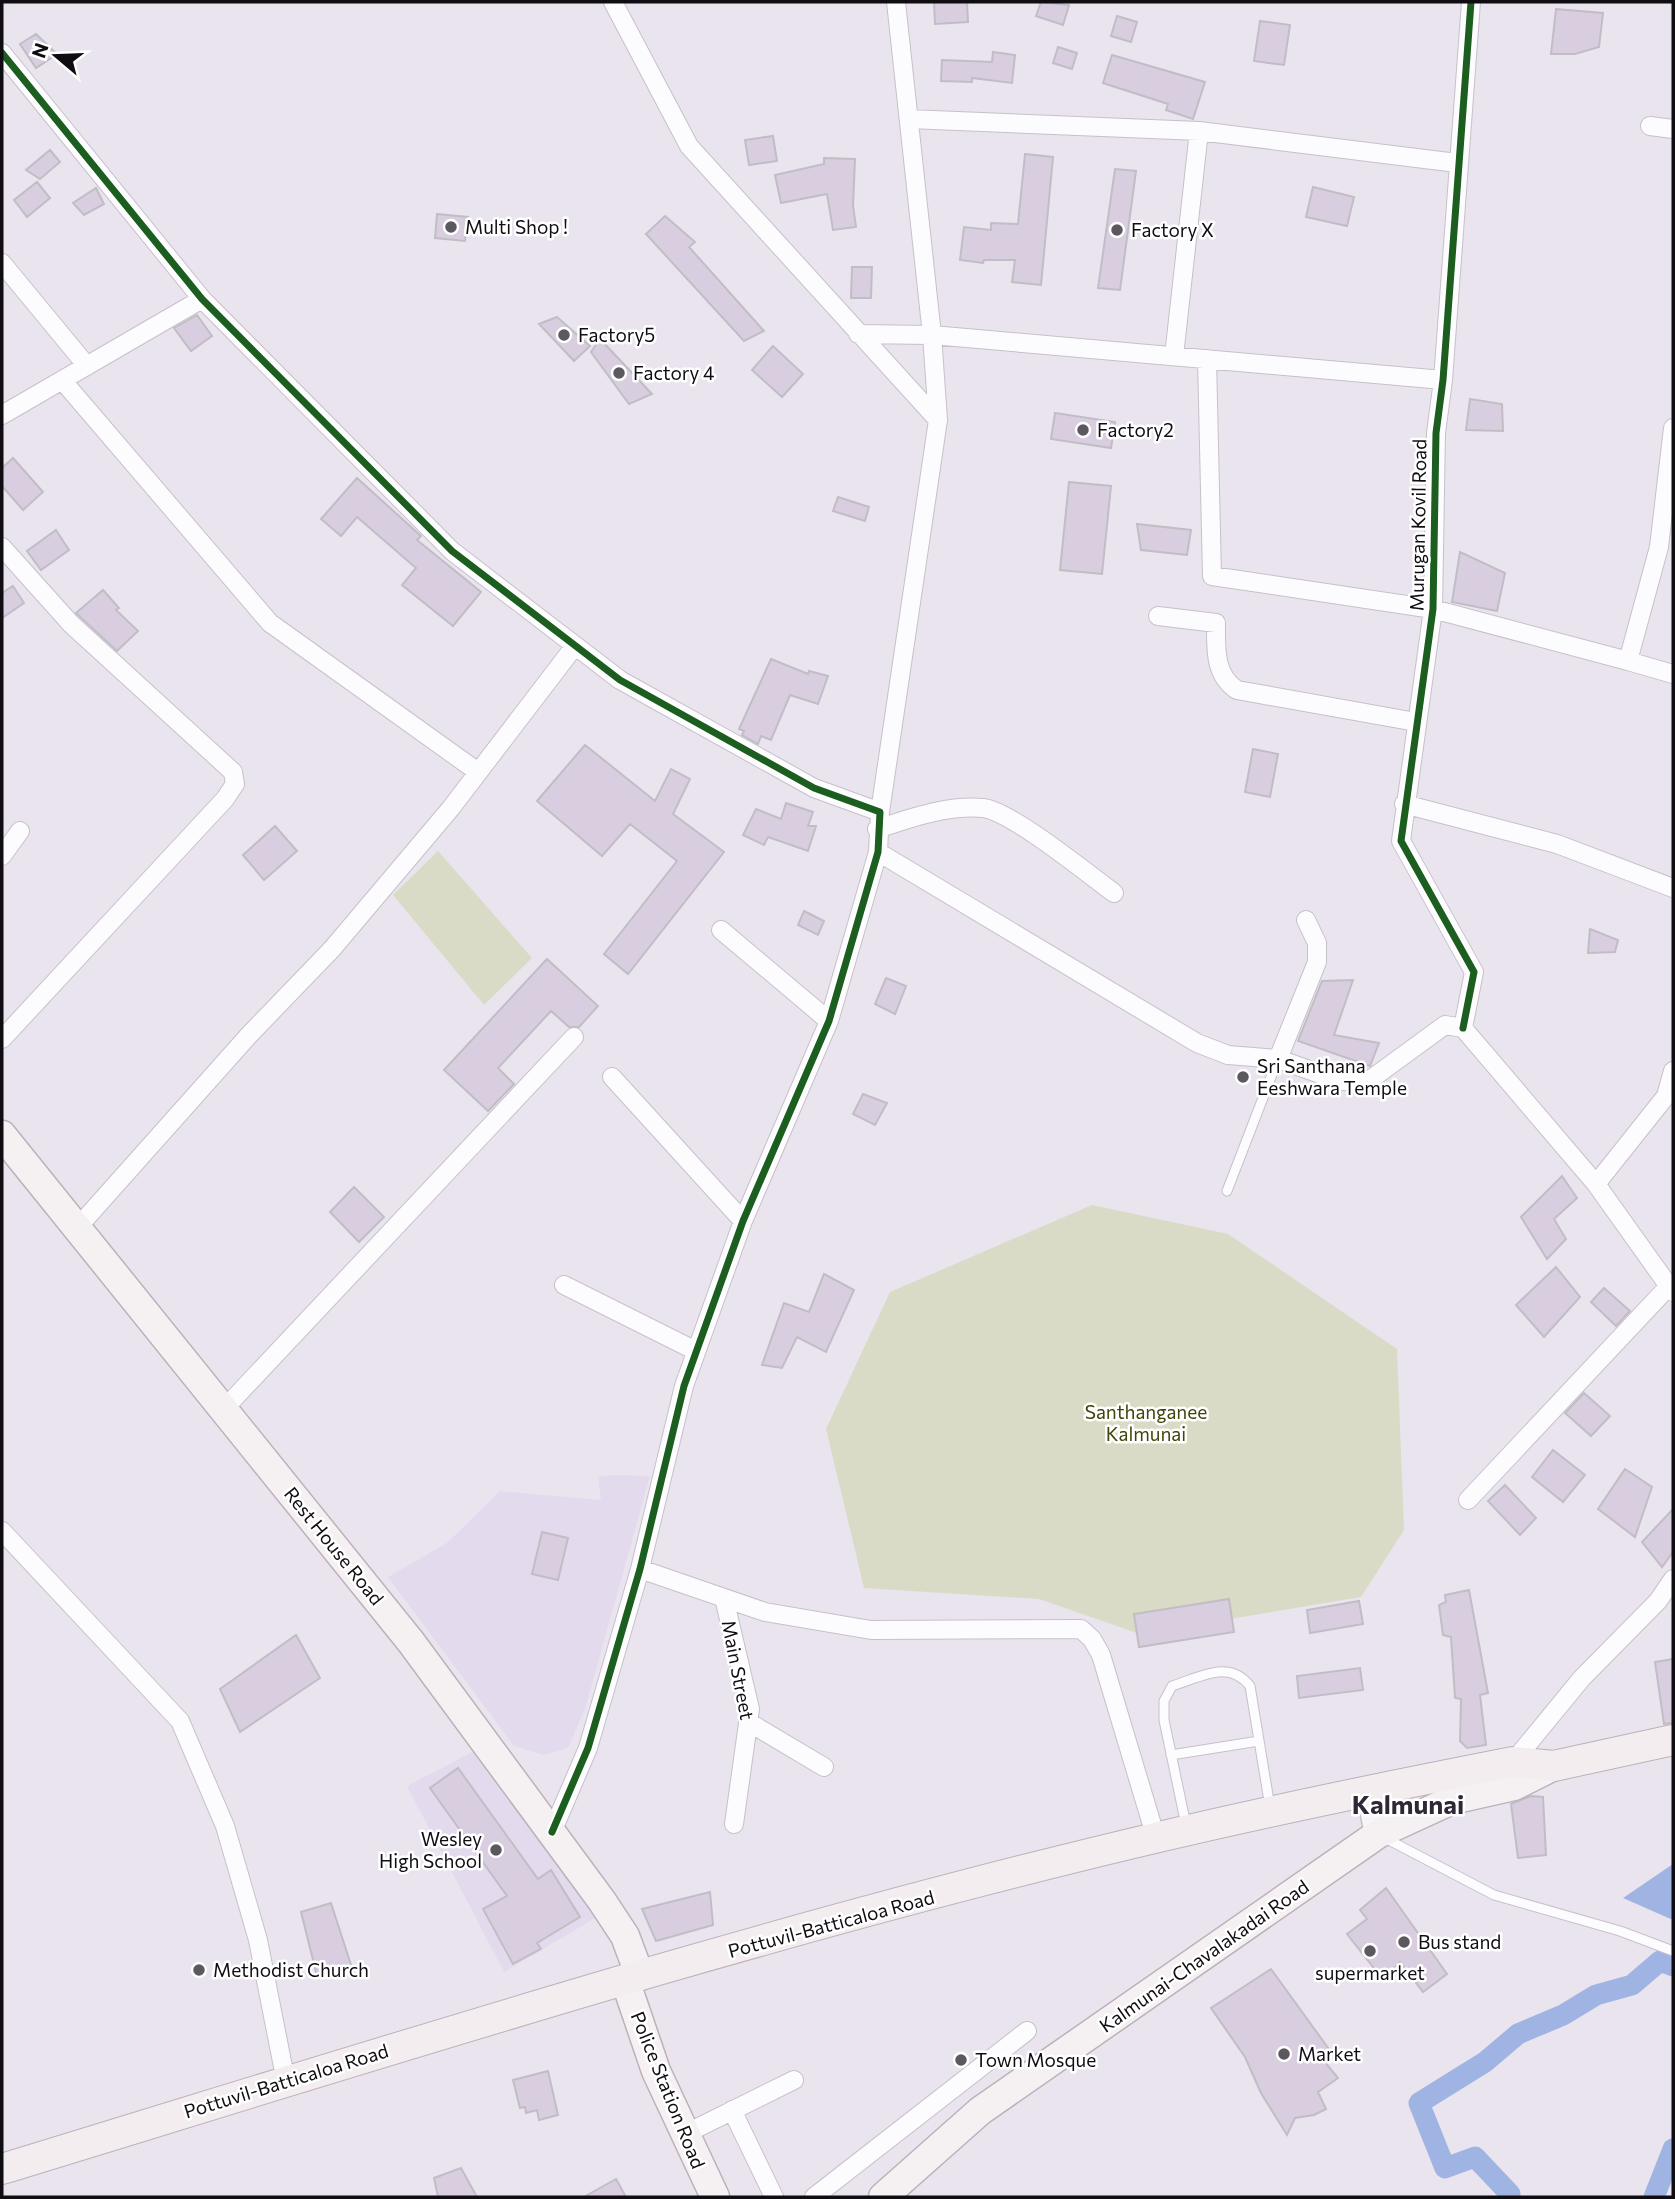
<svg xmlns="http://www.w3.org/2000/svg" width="1675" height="2199" viewBox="0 0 1675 2199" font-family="Commissioner,sans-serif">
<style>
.built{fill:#e4daee}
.green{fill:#dadbc6}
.water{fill:#a0b4e4}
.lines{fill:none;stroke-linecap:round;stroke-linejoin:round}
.canal{stroke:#a0b4e4;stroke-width:21}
.building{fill:#d8cee0;stroke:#c1bdc5;stroke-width:2}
.service-casing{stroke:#c6c1c9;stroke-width:11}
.minor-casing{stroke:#c6c1c9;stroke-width:20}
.secondary-casing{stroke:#c6c1c9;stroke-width:29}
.primary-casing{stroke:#bcb1b9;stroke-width:31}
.trunk-casing{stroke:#bcb1b9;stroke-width:32}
.service{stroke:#fcfbfd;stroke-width:9}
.minor{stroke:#fcfbfd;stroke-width:18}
.secondary{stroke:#f8f5f8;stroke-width:26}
.primary{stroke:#f5f1f3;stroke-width:28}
.trunk{stroke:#f3edf0;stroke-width:30}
.cycleway-casing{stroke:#fff;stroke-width:11}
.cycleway{stroke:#1b5e20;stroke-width:7}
.poi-dot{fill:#5c585f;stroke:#fff;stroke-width:2.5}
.labels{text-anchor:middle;stroke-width:5;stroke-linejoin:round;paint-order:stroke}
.poi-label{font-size:19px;fill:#0f0c12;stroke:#fff;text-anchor:start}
.street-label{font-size:19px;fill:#0f0c12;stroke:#fff}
.park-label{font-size:19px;fill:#404509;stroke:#fff}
.district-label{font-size:26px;font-weight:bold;fill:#2f2736;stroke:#fff}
</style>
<rect width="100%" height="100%" fill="#eae4ef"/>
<!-- built -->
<path class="built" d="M 614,1475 L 650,1476 L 585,1709 L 568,1748 L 543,1755 L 514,1746 L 388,1577 L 447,1543 L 500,1491 L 601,1500 L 598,1477 Z
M 474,1751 L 602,1914 L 504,1972 L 407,1786 Z"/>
<!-- green -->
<path class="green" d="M 438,851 L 532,958 L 484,1005 L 393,895 Z
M 1092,1205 L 1228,1234 L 1397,1349 L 1404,1530 L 1361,1597 L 1140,1634 L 1039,1599 L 864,1588 L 826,1429 L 890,1292 Z"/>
<!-- water -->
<path class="water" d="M 1673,1864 L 1673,1920 L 1623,1898 Z"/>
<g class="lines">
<!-- canal -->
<path class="canal" d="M 1509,2197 L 1510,2194 L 1475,2157 L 1445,2168 L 1419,2103 L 1485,2062 L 1518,2034 L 1563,2015 L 1596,1995 L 1632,1985 L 1660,1961 L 1673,1966
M 1654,2197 L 1673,2149"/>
</g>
<!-- building -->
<path class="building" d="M 934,2 L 967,2 L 968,22 L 935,24 Z
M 1041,2 L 1069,5 L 1063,25 L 1036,16 Z
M 1556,9 L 1603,13 L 1599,47 L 1575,54 L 1551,54 Z
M 1117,16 L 1137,22 L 1131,42 L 1111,36 Z
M 1260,21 L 1290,25 L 1284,65 L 1254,61 Z
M 36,34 L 57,54 L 36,68 L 20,44 Z
M 1058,47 L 1077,53 L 1072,69 L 1053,63 Z
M 993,52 L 1015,55 L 1012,83 L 972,78 L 972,82 L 941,81 L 942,60 L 992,62 Z
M 1112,55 L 1205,82 L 1193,119 L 1166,110 L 1168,104 L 1103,83 Z
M 773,136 L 777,161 L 749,165 L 745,140 Z
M 50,150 L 60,162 L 40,179 L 26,170 Z
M 1025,154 L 1053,157 L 1041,285 L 1012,282 L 1015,260 L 984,260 L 983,263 L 960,260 L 964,227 L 991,230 L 991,223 L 1018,224 Z
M 824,158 L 855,159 L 853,206 L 856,227 L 833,230 L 827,194 L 781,203 L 775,175 L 824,164 Z
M 1115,169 L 1136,171 L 1120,290 L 1098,288 Z
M 37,182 L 50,198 L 27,217 L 14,200 Z
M 1313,187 L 1354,197 L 1347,226 L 1306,217 Z
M 96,188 L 104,204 L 84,215 L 73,203 Z
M 437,214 L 468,217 L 465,241 L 435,238 Z
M 665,216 L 695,242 L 689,247 L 764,331 L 744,341 L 646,234 Z
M 852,267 L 872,267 L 871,298 L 851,298 Z
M 197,315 L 212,336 L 191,351 L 174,328 Z
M 557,317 L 590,346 L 574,361 L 539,324 Z
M 600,339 L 652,394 L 629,404 L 591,352 Z
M 773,346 L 803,374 L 782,397 L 752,370 Z
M 1470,399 L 1502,404 L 1503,431 L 1466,430 Z
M 1055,413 L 1115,422 L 1111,448 L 1051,439 Z
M 13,458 L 43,492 L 23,510 L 2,486 L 2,468 Z
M 357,478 L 421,536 L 417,540 L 481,592 L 453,626 L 402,585 L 416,568 L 357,517 L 341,536 L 321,519 Z
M 1069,482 L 1111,486 L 1102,574 L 1060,570 Z
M 838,497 L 869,507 L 865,521 L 833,511 Z
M 1137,524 L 1191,530 L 1187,555 L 1141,550 Z
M 56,530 L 69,550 L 41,570 L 27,551 Z
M 1460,552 L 1505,573 L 1497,611 L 1452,602 Z
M 13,586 L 24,603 L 2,618 L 2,593 Z
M 103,590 L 119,608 L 116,610 L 138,631 L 117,651 L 76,613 Z
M 771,659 L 808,674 L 809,671 L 828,676 L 818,704 L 790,695 L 771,740 L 761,736 L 758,744 L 742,735 L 744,731 L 739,729 Z
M 585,745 L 655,801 L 671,769 L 690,779 L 673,814 L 724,852 L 628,974 L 604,954 L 677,861 L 630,824 L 602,856 L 537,801 Z
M 1253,749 L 1278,754 L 1270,797 L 1245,792 Z
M 786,803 L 813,812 L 808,826 L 816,826 L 808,851 L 768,837 L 764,845 L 743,835 L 756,809 L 781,819 Z
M 275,826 L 297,851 L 264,880 L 243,855 Z
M 804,911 L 824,921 L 818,935 L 798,925 Z
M 1590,929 L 1618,940 L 1615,952 L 1588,953 Z
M 547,959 L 598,1006 L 579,1027 L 569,1027 L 551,1011 L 498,1068 L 514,1084 L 488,1111 L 444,1070 Z
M 886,978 L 906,986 L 895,1014 L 875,1004 Z
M 1353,980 L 1334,1035 L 1379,1043 L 1370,1066 L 1298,1041 L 1322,981 Z
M 863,1094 L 887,1103 L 875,1125 L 853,1114 Z
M 1562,1176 L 1577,1198 L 1554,1219 L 1566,1239 L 1547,1259 L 1521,1217 Z
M 354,1187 L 384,1217 L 359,1242 L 330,1212 Z
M 1556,1267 L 1580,1297 L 1544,1337 L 1516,1305 Z
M 824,1274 L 854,1290 L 826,1352 L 797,1337 L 782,1368 L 762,1365 L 784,1303 L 809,1312 Z
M 1604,1288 L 1630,1311 L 1616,1326 L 1591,1302 Z
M 1584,1393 L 1610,1416 L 1591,1436 L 1565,1413 Z
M 1553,1450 L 1585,1475 L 1563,1502 L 1532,1477 Z
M 1625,1469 L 1652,1487 L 1635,1537 L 1598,1509 Z
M 1505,1485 L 1536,1518 L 1520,1535 L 1488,1501 Z
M 1673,1509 L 1673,1552 L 1662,1567 L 1642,1542 Z
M 542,1532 L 568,1538 L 558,1580 L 532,1574 Z
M 1469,1590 L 1488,1693 L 1480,1695 L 1486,1745 L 1467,1748 L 1460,1741 L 1461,1699 L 1455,1698 L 1451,1637 L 1443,1635 L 1439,1605 L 1446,1602 L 1445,1595 Z
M 1229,1599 L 1234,1632 L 1139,1647 L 1134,1614 Z
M 1359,1601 L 1363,1624 L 1310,1633 L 1307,1610 Z
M 296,1635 L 320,1678 L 240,1732 L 220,1689 Z
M 1673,1659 L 1673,1723 L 1664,1724 L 1655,1662 Z
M 1360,1668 L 1363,1690 L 1299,1698 L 1297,1676 Z
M 458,1768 L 538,1879 L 551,1870 L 580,1917 L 537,1943 L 541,1949 L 513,1964 L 483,1909 L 507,1896 L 430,1788 Z
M 1531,1796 L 1543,1797 L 1546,1855 L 1518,1858 L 1511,1804 Z
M 1386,1888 L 1447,1974 L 1423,1992 L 1400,1962 L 1389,1974 L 1380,1976 L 1347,1934 L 1367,1919 L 1360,1910 Z
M 710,1892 L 713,1925 L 656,1941 L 642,1909 Z
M 331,1903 L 352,1968 L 317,1976 L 301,1912 Z
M 1271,1969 L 1331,2052 L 1320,2056 L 1338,2078 L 1318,2092 L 1326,2109 L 1314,2115 L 1295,2118 L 1287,2135 L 1261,2093 L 1245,2057 L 1211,2008 Z
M 548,2071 L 558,2115 L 539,2120 L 537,2110 L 526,2113 L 525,2107 L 520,2108 L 513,2080 Z
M 461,2168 L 477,2197 L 438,2197 L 434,2178 Z
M 616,2179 L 626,2197 L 584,2197 Z"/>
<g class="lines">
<!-- service casing -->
<g class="service-casing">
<path id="service" d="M 1227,1191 L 1278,1059
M 1171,1755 L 1259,1741
M 1186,1825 L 1164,1720 L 1164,1701 L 1172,1686 C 1201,1677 1229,1659 1250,1686 L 1270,1807
M 1383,1837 L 1494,1895 L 1620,1931 L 1673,1951"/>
</g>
<!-- minor casing -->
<g class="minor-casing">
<path id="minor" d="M 613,2 L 689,146 L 938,420 L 880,812
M 896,2 L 932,335 L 1443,380
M 2,53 L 202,299 L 452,551 L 620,680 L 814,788 L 880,812 L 878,852 L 829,1021 L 743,1221 L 684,1386 L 640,1569 L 588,1748 L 552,1832
M 909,119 L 1199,131 L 1457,163
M 1650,126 L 1673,129
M 2,263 L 87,366
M 858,334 L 932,335 L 938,420
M 1174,356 L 1199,131
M 1207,359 L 1212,576 L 1433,609 L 1628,661
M 62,380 L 270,623 L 478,772
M 2,415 L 202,299
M 1673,428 L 1659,547 L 1628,661 L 1673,674
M 2,547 L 71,624 L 233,772 L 235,784 L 225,799 L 2,1039
M 1158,616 L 1216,623 C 1216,648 1214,675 1237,690 L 1416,722
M 1404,804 L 1557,844 L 1673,888
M 877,829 C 912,818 946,805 983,808 C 1011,811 1088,874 1114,893
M 878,852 L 1197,1043 L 1228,1055 L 1278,1059 L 1340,1081 L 1367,1082 L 1445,1025 L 1463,1028 L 1596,1184 L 1673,1292
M 2,856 L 20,831
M 721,930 L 829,1021
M 1463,1028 L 1474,972 L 1401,841 L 1433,609 L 1436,433 L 1443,380 L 1471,2
M 1278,1059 L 1317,962 L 1317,943 L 1306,920
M 612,1077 L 743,1221
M 1596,1184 L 1666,1096 L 1673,1071
M 78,1227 L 250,1034 L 332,949 L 451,808 L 574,647
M 564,1285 L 696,1351
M 224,1409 L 574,1037
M 1468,1500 L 1669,1286
M 2,1531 L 180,1721 L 225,1826 L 258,1940 L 286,2082
M 640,1569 L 765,1612 L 871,1630 L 1081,1629 L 1092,1639 L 1101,1655 L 1156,1838
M 724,1598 L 750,1709 L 734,1824
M 750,1723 L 824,1767
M 1513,1762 L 1582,1678 L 1658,1601 L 1673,1579
M 732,2110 L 774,2197
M 683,2135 L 794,2080
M 814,2197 L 1027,2031"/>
</g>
<!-- secondary casing -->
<g class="secondary-casing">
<path id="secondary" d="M 1369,1790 L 1378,1834"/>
</g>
<!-- primary casing -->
<g class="primary-casing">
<path id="primary" d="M 2,1135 L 411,1642 L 602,1901 L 625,1936 L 640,1976
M 625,1980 L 656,2071 L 715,2197
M 883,2197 L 980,2111 L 1378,1834 L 1452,1800 L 1514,1786 L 1554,1766"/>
</g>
<!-- trunk casing -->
<g class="trunk-casing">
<path id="trunk" d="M 2,2169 C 385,2052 768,1929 1159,1837 C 1277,1809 1395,1785 1513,1762 L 1554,1766 L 1673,1740"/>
</g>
<!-- service -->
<use href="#service" class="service"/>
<!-- minor -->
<use href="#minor" class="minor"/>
<!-- secondary -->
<use href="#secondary" class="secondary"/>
<!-- primary -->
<use href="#primary" class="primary"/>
<!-- trunk -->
<use href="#trunk" class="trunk"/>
<!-- cycleway casing -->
<g class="cycleway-casing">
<path id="cycleway" d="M 2,53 L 202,299 L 452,551 L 620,680 L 814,788 L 880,812 L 878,852 L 829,1021 L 743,1221 L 684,1386 L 640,1569 L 588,1748 L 552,1832
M 1463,1028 L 1474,972 L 1401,841 L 1433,609 L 1436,433 L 1443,380 L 1471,2"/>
</g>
<!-- cycleway -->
<use href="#cycleway" class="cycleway"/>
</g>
<!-- markers -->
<g class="poi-dot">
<circle cx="451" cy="227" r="7"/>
<circle cx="1117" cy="230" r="7"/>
<circle cx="564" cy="335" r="7"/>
<circle cx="619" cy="373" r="7"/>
<circle cx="1083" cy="430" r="7"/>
<circle cx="1243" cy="1077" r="7"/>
<circle cx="496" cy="1850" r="7"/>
<circle cx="1404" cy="1942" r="7"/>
<circle cx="1370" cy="1951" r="7"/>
<circle cx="199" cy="1970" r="7"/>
<circle cx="1284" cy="2054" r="7"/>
<circle cx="961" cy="2060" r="7"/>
</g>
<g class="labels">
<!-- poi labels -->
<g class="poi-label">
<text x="465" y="234">Multi Shop !</text>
<text x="1131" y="237">Factory X</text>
<text x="578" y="342">Factory5</text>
<text x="633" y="380">Factory 4</text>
<text x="1097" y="437">Factory2</text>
<text x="1257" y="1073">Sri Santhana<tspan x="1257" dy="22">Eeshwara Temple</tspan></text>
<text x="482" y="1846" text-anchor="end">Wesley<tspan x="482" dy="22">High School</tspan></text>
<text x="1418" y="1949">Bus stand</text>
<text x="213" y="1977">Methodist Church</text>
<text x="1370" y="1980" text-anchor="middle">supermarket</text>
<text x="1298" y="2061">Market</text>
<text x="975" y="2067">Town Mosque</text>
</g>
<!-- street labels -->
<g class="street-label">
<text transform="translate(1418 525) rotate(-89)" y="7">Murugan Kovil Road</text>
<text transform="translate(334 1546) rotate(51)" y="7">Rest House Road</text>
<text transform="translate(738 1670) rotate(79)" y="7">Main Street</text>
<text transform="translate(831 1924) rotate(-15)" y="7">Pottuvil-Batticaloa Road</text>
<text transform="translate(1204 1956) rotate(-35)" y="7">Kalmunai-Chavalakadai Road</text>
<text transform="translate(286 2081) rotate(-17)" y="7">Pottuvil-Batticaloa Road</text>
<text transform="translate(668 2090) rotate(68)" y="7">Police Station Road</text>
</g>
<!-- park labels -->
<g class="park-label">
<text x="1146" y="1419">Santhanganee<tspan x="1146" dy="22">Kalmunai</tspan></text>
</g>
<!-- district labels -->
<g class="district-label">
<text x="1408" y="1814">Kalmunai</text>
</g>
</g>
<!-- border -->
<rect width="1675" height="2199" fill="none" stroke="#0f0c12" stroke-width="7"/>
<!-- north arrow -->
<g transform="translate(56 56) rotate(289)" stroke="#ffffff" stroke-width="5" paint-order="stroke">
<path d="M0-5L12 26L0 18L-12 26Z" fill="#0f0c12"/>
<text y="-10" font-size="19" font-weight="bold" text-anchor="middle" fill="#0f0c12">N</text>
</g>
</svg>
